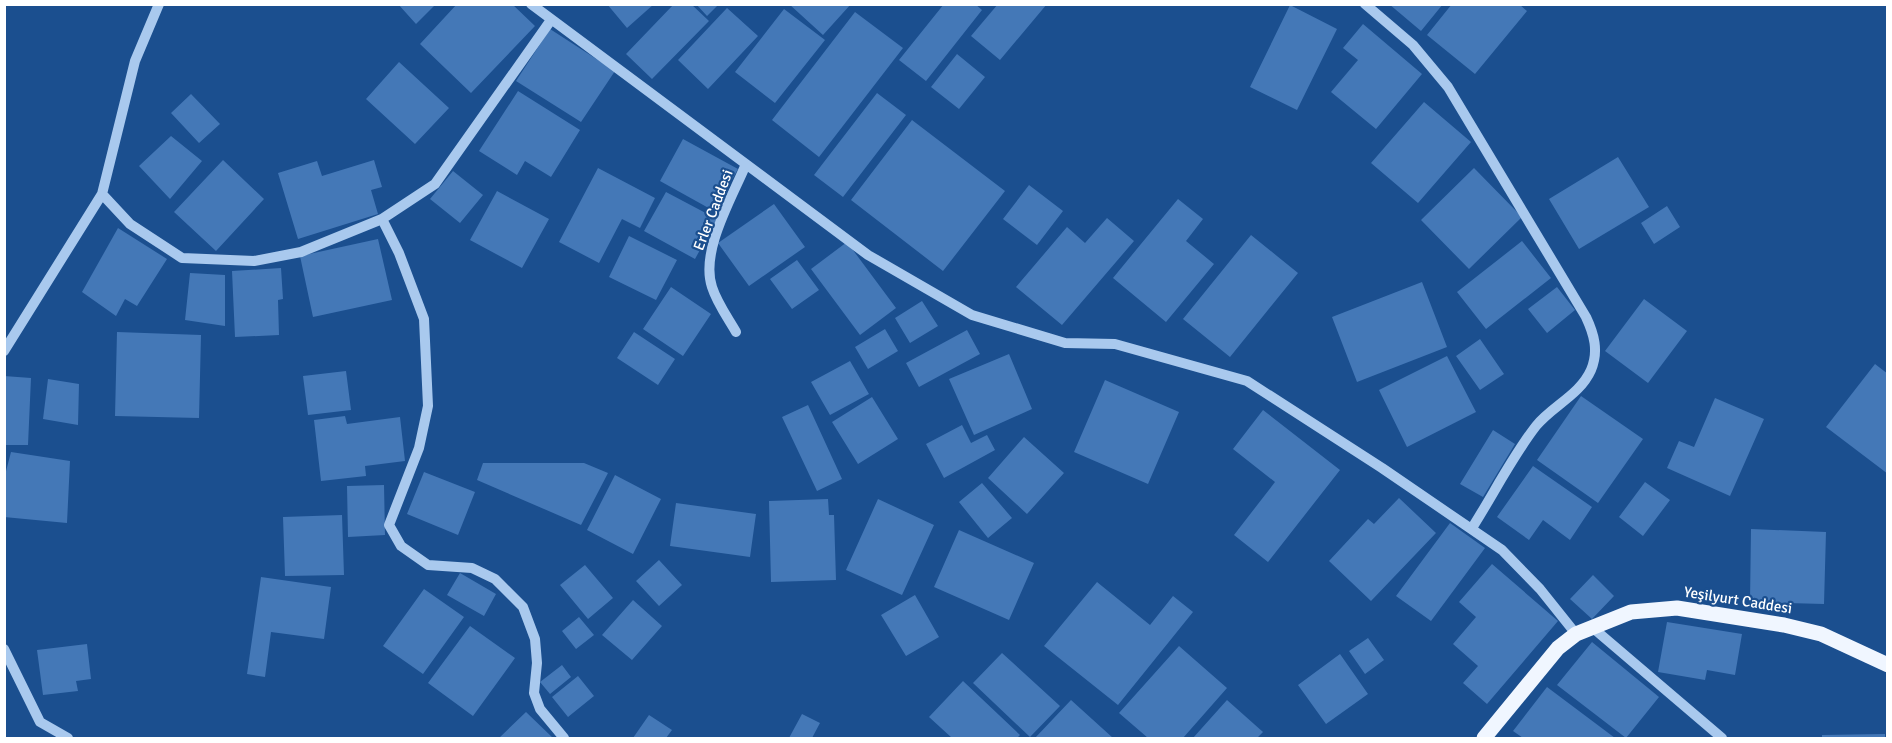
<svg xmlns="http://www.w3.org/2000/svg" width="1892" height="743" viewBox="0 0 1892 743" font-family="Signika,sans-serif">
<style>
.building{fill:#4478b7}
.lines{fill:none;stroke-linecap:round;stroke-linejoin:round}
.minor{stroke:#a9c9ee;stroke-width:10}
.major{stroke:#f0f6ff;stroke-width:15}
.labels{text-anchor:middle;stroke-width:4.5;stroke-linejoin:round;paint-order:stroke}
.street-label{font-size:15px;fill:#fff;stroke:#1b4f8f}
</style>
<rect width="100%" height="100%" fill="#1b4f8f"/>
<!-- building -->
<path class="building" d="M 398,4 L 436,4 L 416,24 Z
M 457,4 L 512,4 L 535,26 L 471,93 L 420,44 Z
M 607,4 L 654,4 L 627,28 Z
M 674,4 L 691,4 L 709,21 L 652,79 L 626,54 Z
M 696,4 L 719,4 L 707,16 Z
M 789,4 L 851,4 L 823,35 Z
M 944,4 L 975,4 L 982,10 L 926,81 L 899,60 Z
M 998,4 L 1047,4 L 1000,60 L 971,36 Z
M 1389,4 L 1443,4 L 1421,31 Z
M 1452,4 L 1519,4 L 1527,11 L 1475,74 L 1427,35 Z
M 1290,5 L 1337,29 L 1297,110 L 1250,87 Z
M 727,8 L 758,36 L 708,89 L 678,60 Z
M 784,9 L 825,40 L 775,103 L 735,72 Z
M 855,12 L 903,48 L 819,157 L 772,120 Z
M 1363,24 L 1422,74 L 1376,129 L 1331,92 L 1358,60 L 1343,48 Z
M 550,29 L 615,71 L 581,122 L 516,81 Z
M 957,54 L 985,77 L 959,109 L 931,87 Z
M 399,62 L 449,108 L 415,144 L 366,99 Z
M 518,91 L 580,130 L 551,177 L 525,161 L 517,175 L 479,151 Z
M 877,93 L 906,115 L 843,197 L 814,175 Z
M 191,94 L 220,124 L 199,143 L 171,113 Z
M 1424,102 L 1471,142 L 1418,203 L 1371,163 Z
M 912,120 L 1005,191 L 943,271 L 851,200 Z
M 171,136 L 202,161 L 170,199 L 139,166 Z
M 683,139 L 738,169 L 714,211 L 660,181 Z
M 1618,157 L 1649,207 L 1579,249 L 1549,199 Z
M 223,160 L 264,199 L 216,251 L 174,212 Z
M 374,160 L 382,187 L 371,190 L 378,214 L 298,239 L 278,173 L 317,161 L 322,176 Z
M 598,168 L 655,198 L 640,228 L 622,219 L 599,263 L 559,242 Z
M 1474,168 L 1522,217 L 1469,269 L 1421,220 Z
M 453,171 L 483,195 L 460,223 L 430,199 Z
M 1029,185 L 1063,211 L 1037,245 L 1003,219 Z
M 497,191 L 549,219 L 522,268 L 470,240 Z
M 666,192 L 717,219 L 695,259 L 644,231 Z
M 1178,199 L 1203,219 L 1186,241 L 1214,264 L 1166,322 L 1113,278 Z
M 774,204 L 805,247 L 749,286 L 718,243 Z
M 1667,206 L 1680,227 L 1654,244 L 1641,223 Z
M 1107,218 L 1134,241 L 1062,325 L 1016,287 L 1067,227 L 1085,243 Z
M 118,228 L 167,259 L 137,306 L 125,299 L 116,316 L 82,292 Z
M 1251,235 L 1298,273 L 1230,357 L 1183,319 Z
M 629,236 L 677,260 L 656,300 L 609,277 Z
M 378,239 L 392,300 L 313,317 L 300,256 Z
M 1522,241 L 1551,278 L 1486,329 L 1457,292 Z
M 847,242 L 896,308 L 860,335 L 811,269 Z
M 797,260 L 819,290 L 792,309 L 770,279 Z
M 281,268 L 283,299 L 278,300 L 279,335 L 235,337 L 232,271 Z
M 190,273 L 225,275 L 225,326 L 185,320 Z
M 1422,282 L 1447,347 L 1357,382 L 1332,317 Z
M 671,287 L 711,314 L 683,356 L 643,329 Z
M 1557,287 L 1575,310 L 1547,333 L 1528,309 Z
M 1644,299 L 1687,331 L 1648,383 L 1605,351 Z
M 922,301 L 938,326 L 910,343 L 895,318 Z
M 885,329 L 898,351 L 868,369 L 855,347 Z
M 967,330 L 980,354 L 919,387 L 906,363 Z
M 117,332 L 201,335 L 199,418 L 115,416 Z
M 634,332 L 675,359 L 658,385 L 617,358 Z
M 1480,339 L 1504,374 L 1480,390 L 1456,356 Z
M 1009,354 L 1032,409 L 974,435 L 949,379 Z
M 1447,356 L 1476,412 L 1407,447 L 1379,390 Z
M 850,361 L 869,394 L 830,415 L 811,382 Z
M 1875,364 L 1888,374 L 1888,474 L 1826,427 Z
M 346,371 L 351,410 L 308,415 L 303,376 Z
M 4,376 L 31,378 L 28,445 L 4,445 Z
M 48,379 L 79,384 L 78,425 L 43,419 Z
M 1105,380 L 1179,412 L 1148,484 L 1074,452 Z
M 1581,396 L 1643,439 L 1598,503 L 1537,460 Z
M 872,397 L 898,439 L 858,464 L 832,422 Z
M 1715,398 L 1764,419 L 1730,496 L 1667,468 L 1679,441 L 1694,447 Z
M 808,405 L 842,479 L 817,491 L 782,417 Z
M 1263,410 L 1340,470 L 1268,562 L 1234,535 L 1275,482 L 1233,449 Z
M 345,416 L 347,424 L 400,417 L 405,461 L 365,466 L 366,476 L 321,481 L 314,420 Z
M 962,425 L 971,443 L 987,435 L 995,450 L 944,478 L 926,444 Z
M 1493,430 L 1515,444 L 1483,497 L 1460,484 Z
M 1024,437 L 1064,473 L 1027,514 L 988,478 Z
M 11,452 L 70,461 L 67,523 L 4,517 L 4,479 Z
M 483,463 L 584,463 L 608,473 L 581,525 L 477,480 Z
M 1533,466 L 1592,507 L 1570,540 L 1543,520 L 1529,540 L 1497,517 Z
M 424,472 L 475,492 L 458,535 L 407,514 Z
M 615,475 L 661,499 L 633,554 L 587,530 Z
M 1645,482 L 1670,500 L 1643,536 L 1619,517 Z
M 982,483 L 1012,518 L 988,538 L 959,502 Z
M 384,485 L 385,535 L 348,537 L 347,486 Z
M 1399,498 L 1436,533 L 1371,601 L 1329,561 L 1368,519 L 1374,524 Z
M 828,499 L 829,515 L 834,515 L 836,580 L 771,582 L 769,501 Z
M 878,499 L 934,525 L 902,595 L 846,570 Z
M 676,503 L 756,514 L 750,557 L 670,546 Z
M 342,515 L 344,575 L 285,576 L 283,517 Z
M 1450,523 L 1485,548 L 1431,621 L 1396,596 Z
M 1751,529 L 1826,532 L 1824,604 L 1750,602 Z
M 959,530 L 1034,563 L 1009,620 L 934,587 Z
M 659,560 L 682,585 L 659,606 L 636,581 Z
M 1492,564 L 1558,621 L 1487,704 L 1463,683 L 1478,666 L 1453,644 L 1476,617 L 1459,602 Z
M 585,565 L 613,598 L 588,619 L 560,585 Z
M 460,573 L 496,594 L 484,616 L 447,595 Z
M 1593,575 L 1614,596 L 1592,619 L 1570,599 Z
M 261,577 L 331,587 L 324,639 L 271,632 L 265,677 L 247,674 Z
M 1097,582 L 1150,625 L 1173,596 L 1193,612 L 1118,705 L 1044,646 Z
M 424,589 L 464,617 L 423,674 L 383,646 Z
M 915,595 L 939,637 L 906,656 L 881,615 Z
M 633,600 L 662,626 L 632,660 L 602,635 Z
M 579,617 L 594,635 L 576,649 L 562,631 Z
M 1667,622 L 1742,634 L 1735,675 L 1707,670 L 1705,680 L 1658,672 Z
M 470,626 L 515,658 L 473,716 L 428,683 Z
M 1368,638 L 1384,660 L 1365,674 L 1349,651 Z
M 1592,642 L 1659,697 L 1626,738 L 1557,685 Z
M 87,644 L 91,679 L 76,681 L 78,691 L 43,695 L 37,650 Z
M 1179,646 L 1227,688 L 1183,738 L 1148,738 L 1119,713 Z
M 1002,653 L 1060,706 L 1030,737 L 973,683 Z
M 1340,654 L 1368,694 L 1326,724 L 1298,685 Z
M 562,665 L 571,677 L 550,694 L 540,682 Z
M 578,676 L 594,696 L 568,717 L 552,697 Z
M 963,681 L 1020,735 L 1017,738 L 952,738 L 929,717 Z
M 1547,687 L 1615,738 L 1523,738 L 1513,731 Z
M 1071,700 L 1113,738 L 1035,738 Z
M 1227,700 L 1263,732 L 1257,738 L 1193,738 Z
M 526,712 L 553,738 L 499,738 Z
M 802,714 L 820,723 L 812,738 L 789,738 Z
M 649,715 L 672,730 L 666,738 L 633,738 Z
M 1885,734 L 1885,738 L 1822,738 L 1822,735 Z"/>
<g class="lines">
<!-- minor -->
<path class="minor" d="M 531,4 L 868,255 L 972,315 L 1065,343 L 1115,344 L 1247,381 L 1382,468 L 1502,550 L 1540,589 L 1576,634
M 1365,4 L 1413,45 L 1448,87 L 1586,317 C 1594,334 1599,351 1591,370 C 1580,395 1552,406 1536,426 C 1512,457 1493,495 1472,528
M 102,194 L 130,224 L 182,258 L 254,261 L 301,252 L 382,219 L 435,184 L 551,20
M 382,219 L 399,253 L 424,319 L 428,406 L 419,448 L 389,525 L 401,546 L 428,565 L 472,568 L 495,579 L 523,607 L 535,639 L 537,663 L 534,693 L 540,709 L 564,738
M 736,332 C 728,318 717,303 712,287 C 700,251 732,198 746,164
M 4,351 L 102,194 L 135,61 L 159,4
M 1593,628 L 1722,738
M 4,649 L 40,722 L 68,738"/>
<!-- major -->
<path class="major" d="M 1484,738 L 1558,648 L 1576,634 L 1631,612 L 1677,608 L 1784,625 L 1821,634 L 1888,665"/>
</g>
<g class="labels">
<!-- street labels -->
<g class="street-label">
<text transform="translate(713 210) rotate(-69)" y="5">Erler Caddesi</text>
<text transform="translate(1738 600) rotate(9)" y="5">Yeşilyurt Caddesi</text>
</g>
</g>
<!-- border -->
<rect width="1892" height="743" fill="none" stroke="#ffffff" stroke-width="12"/>
</svg>
